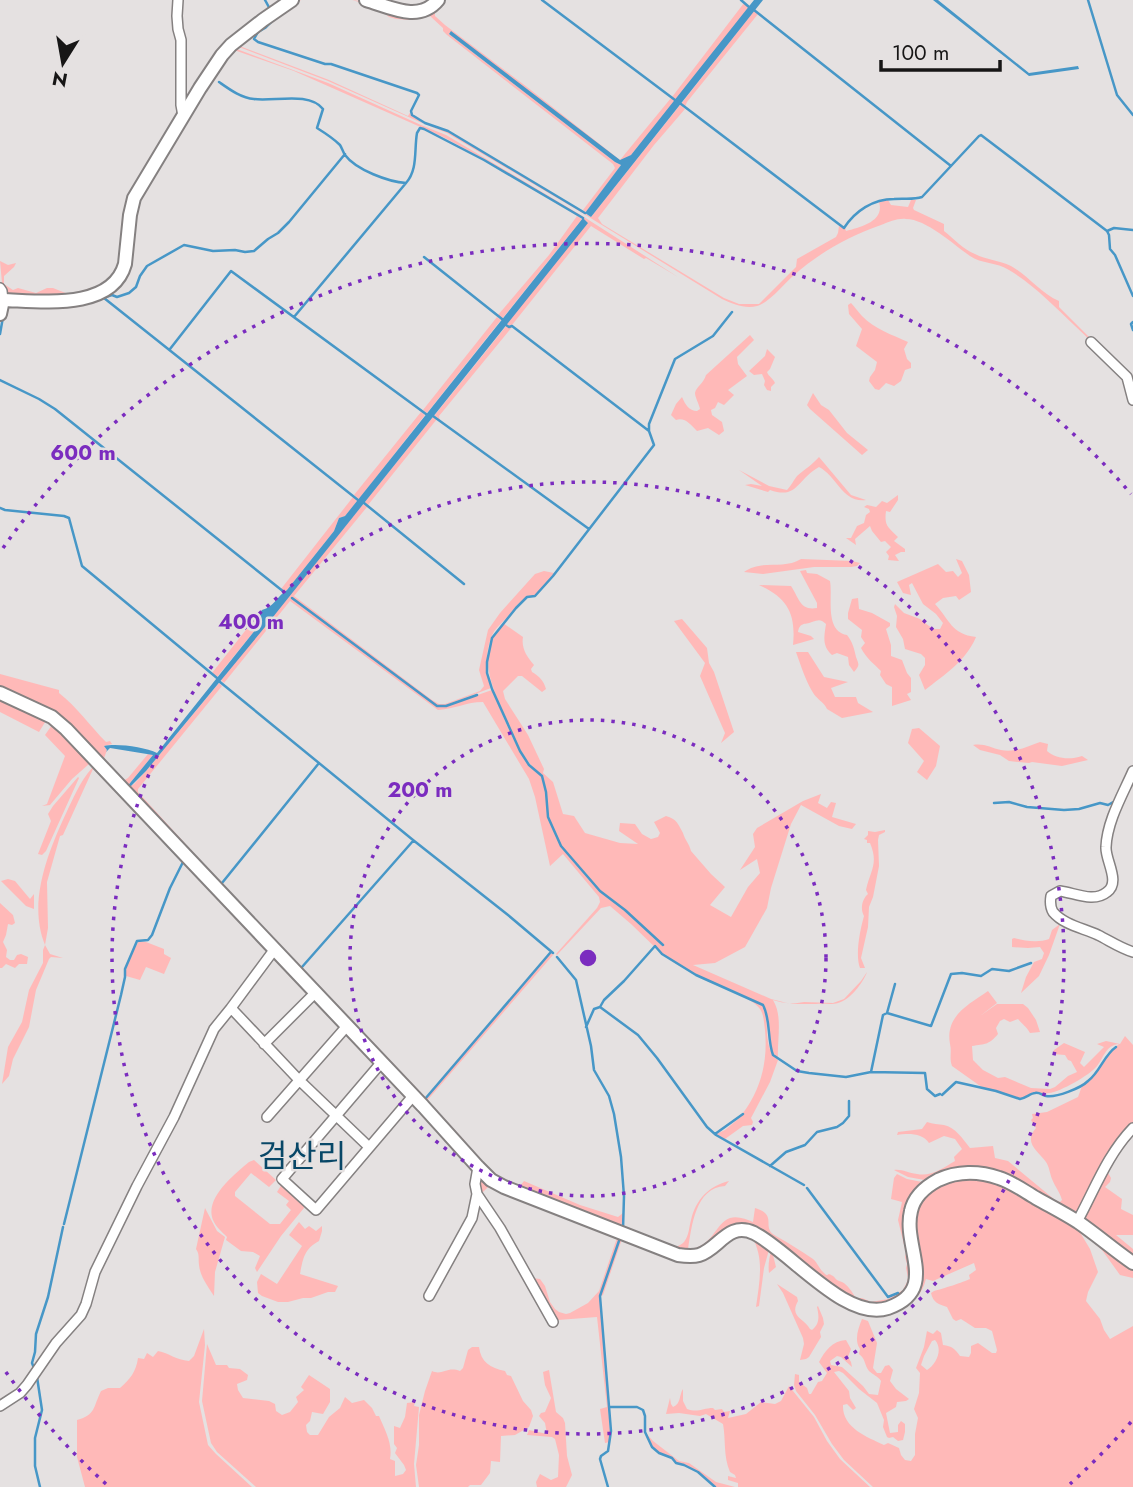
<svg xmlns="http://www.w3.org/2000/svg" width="1133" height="1487" viewBox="0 0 1133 1487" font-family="Jost,'Noto Sans KR',sans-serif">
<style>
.green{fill:#ffb9b8;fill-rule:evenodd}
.water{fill:#4797c7}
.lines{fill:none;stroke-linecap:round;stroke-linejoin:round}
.stream{stroke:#4797c7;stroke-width:2.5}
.street-casing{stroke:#858181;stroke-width:12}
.secondary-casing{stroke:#858181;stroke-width:16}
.street{stroke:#fff;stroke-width:9}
.secondary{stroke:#fff;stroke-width:12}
.ring{fill:none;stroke:#7b2cbf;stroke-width:3.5;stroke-dasharray:3.5 7}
.labels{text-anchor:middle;stroke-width:5;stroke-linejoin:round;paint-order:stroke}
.quarter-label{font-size:32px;fill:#084767;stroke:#e5e1e1}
.centre{fill:#7b2cbf;stroke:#e5e1e1;stroke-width:3.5}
.ring-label{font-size:21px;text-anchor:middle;font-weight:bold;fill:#7b2cbf;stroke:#e5e1e1;stroke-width:5;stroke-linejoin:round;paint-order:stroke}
</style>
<rect width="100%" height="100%" fill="#e5e1e1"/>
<!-- green -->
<path class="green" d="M 296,0 L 301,0 L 279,13 L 264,28 L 241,43 L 242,47 L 329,80 L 408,116 L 411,111 L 410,114 L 424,124 L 448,132 L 591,217 L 680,105 L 685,109 L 654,145 L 598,218 L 602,224 L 724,298 L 739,304 L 759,304 L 796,267 L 797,259 L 836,237 L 838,233 L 839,226 L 844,229 L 845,228 L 846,231 C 861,227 885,221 879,202 L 888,200 L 891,205 L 908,207 L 911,200 L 916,200 L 913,208 L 914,210 L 944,224 L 944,231 C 954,239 963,249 975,254 C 986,260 999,260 1011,266 C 1029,276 1040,293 1059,301 L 1059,307 L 1128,376 C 1110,359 1092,342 1074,325 C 1053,305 1034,285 1009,270 C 997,262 981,264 970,256 C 953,244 926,219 906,219 C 898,218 889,222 881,225 C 849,236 819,253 794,275 C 785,283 769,303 757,306 C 745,309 733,304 722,299 L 584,214 L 447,133 L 422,123 L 328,81 L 239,47 L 237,44 Z
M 352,0 L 435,10 L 435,16 L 445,25 L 527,87 L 620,160 L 671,98 L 675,101 L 631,155 L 620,161 L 451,32 L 449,34 L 615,162 L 621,165 L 586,212 L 583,210 L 615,168 L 613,164 L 447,35 L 443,31 L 443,28 L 430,16 L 411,20 L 396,19 L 389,17 L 377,7 Z
M 744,3 L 749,7 L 676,100 L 672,97 Z
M 754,11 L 758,14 L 687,102 L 685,107 L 681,104 Z
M 234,48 L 328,83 L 421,125 L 446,135 L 584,217 L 678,277 L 646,258 L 644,259 L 591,226 L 512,325 L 509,326 L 507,324 L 583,218 L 484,159 L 443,137 L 294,71 L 234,50 Z
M 152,157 L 156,159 L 138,187 L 131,202 L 124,265 C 110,309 41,302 5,298 L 0,286 L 2,283 L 0,261 L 8,265 L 16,263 L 14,267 L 4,276 L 4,284 L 13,290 L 18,288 L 36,293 L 47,288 L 53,288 L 68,294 L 75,294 L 90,288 L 102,287 L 117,276 L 127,203 Z
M 577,216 L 582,219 L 502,319 L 498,315 L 549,255 Z
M 851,303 C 855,307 858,312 862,316 C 874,329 893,335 908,342 L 904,349 L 907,359 L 911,363 L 911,368 L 905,370 L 901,381 L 894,386 L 886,383 L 879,390 L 875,389 L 869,381 L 870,377 L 875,370 L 877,362 L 856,346 L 862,329 L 849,314 L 848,305 Z
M 497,317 L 501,320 L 427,413 L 423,410 Z
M 507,325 L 509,328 L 512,327 L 439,416 L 440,421 L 437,417 L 434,416 Z
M 750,335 L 754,340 L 737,357 L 738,364 L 747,376 L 728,390 L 734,395 L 724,405 L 718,402 L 715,408 L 711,410 L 712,415 L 722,422 L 724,431 L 719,435 L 708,428 L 697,431 C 691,425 685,417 676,420 L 671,415 L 676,404 L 682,397 C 685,404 689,411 697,411 L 700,409 C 699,404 695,397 695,393 C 696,387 704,383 706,375 Z
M 767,349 L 775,357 L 770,369 L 767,372 C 769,377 773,378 775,383 L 771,387 L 771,391 L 767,390 L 764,385 L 765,381 L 762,374 L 754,375 L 749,371 L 765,356 Z
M 813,393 L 821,405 L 829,410 L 847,433 L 868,450 L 862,455 L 810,409 L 807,405 Z
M 421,412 L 425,415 L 359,499 L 354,495 Z
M 433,417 L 437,419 L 368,505 L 364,503 Z
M 819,457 L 851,495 L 866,500 C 842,503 837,476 819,467 C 797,479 798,500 770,490 L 768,492 L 745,485 L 751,484 L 762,486 L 739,470 L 769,486 L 787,490 C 791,486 793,481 797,476 C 805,469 812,465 819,457 Z
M 898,495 L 898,500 L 890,512 L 886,511 C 884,526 888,527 898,537 L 894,541 L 905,549 L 905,552 L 901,552 L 895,555 L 899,561 L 888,560 L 889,556 L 886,552 L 891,547 L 885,541 L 881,542 L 872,531 L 870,526 L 855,539 L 856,545 L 846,538 L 851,538 L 857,526 L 864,523 L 866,515 L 870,512 L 869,509 L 864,507 L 867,505 L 876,507 L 882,501 L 887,503 Z
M 353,497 L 357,501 L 345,516 L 339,518 L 334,531 L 287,590 L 284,592 L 281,589 Z
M 363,504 L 367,507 L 294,596 L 432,700 L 439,704 L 445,704 L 480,691 L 484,686 L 479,670 L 488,630 L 500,613 L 535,574 L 544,571 L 554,573 L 535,596 C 523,597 516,606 509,615 C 503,622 494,629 491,638 C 485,654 486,672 491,688 L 443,706 L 437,705 L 431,702 L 292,598 L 437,706 L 446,706 L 492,690 C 505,719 515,753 539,775 C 534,768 528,762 523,754 C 515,742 510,727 504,714 C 490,682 477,654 503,623 L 523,637 C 521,648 527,657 534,665 L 531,669 L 532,672 C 539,676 544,681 546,689 L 542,692 L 522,676 L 518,676 L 503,691 L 505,699 L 528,735 L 544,769 L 543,773 L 553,782 L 563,814 L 574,816 L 585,833 L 620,843 L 638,844 L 619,831 L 620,823 L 635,824 L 642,834 L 651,839 L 658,837 L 660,833 L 654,822 L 666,816 C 677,819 678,824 683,833 C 685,840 689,843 691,851 L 711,874 L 725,887 L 710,905 L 731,917 L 748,887 L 760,873 L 757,859 L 740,870 L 755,847 L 753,834 L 757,828 L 803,801 L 821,794 L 818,803 L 827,808 L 831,802 L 836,803 L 832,817 L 856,824 L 852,829 L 839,826 L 801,805 L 791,824 L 771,888 L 767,908 L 749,940 L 745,947 L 715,963 L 693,965 L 771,999 L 791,1004 L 804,1002 L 833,1003 L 844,999 L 861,981 L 867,972 C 863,983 850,1000 838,1003 C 831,1005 823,1003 816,1004 C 799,1004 790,1005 773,1000 C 783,1016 777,1040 778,1058 C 763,1046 773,1021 764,1005 L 730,989 L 709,982 L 676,964 L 662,954 L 631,924 L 610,906 L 601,908 L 557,955 L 556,954 L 597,908 L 600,902 L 599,897 L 563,854 L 550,866 L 535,797 L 529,779 L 483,702 C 466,702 455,709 438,710 L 290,601 L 224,683 L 221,680 Z
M 801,559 L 852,561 L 860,563 L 857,566 L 851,567 L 814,567 L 763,574 L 744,572 C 761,559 784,570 801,559 Z
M 956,559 L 962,561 L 969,575 L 971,592 L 959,600 L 956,596 L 943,598 L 935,604 C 950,620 951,634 976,637 C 966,661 944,675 925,690 L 919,675 L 925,665 L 925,658 L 921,654 L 905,649 L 903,639 L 896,627 L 897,616 L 894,607 L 895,604 L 904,613 L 920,619 L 933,629 L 940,629 L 943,623 L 936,614 L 923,604 L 912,583 L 909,585 L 911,595 L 903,593 L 897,582 L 938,564 L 946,572 L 953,571 L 958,577 L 962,573 Z
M 806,570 L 807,573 L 817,574 L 830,581 C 833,597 824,631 847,635 C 853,643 854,648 856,657 C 859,665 860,665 854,672 L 849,665 L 848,657 L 837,653 L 832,655 C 822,646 824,637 826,624 C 820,619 819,620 812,622 C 804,625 800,622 798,632 L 811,636 L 814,639 L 793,645 C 796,614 788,598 759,585 L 791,586 C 799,598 800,611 817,608 L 817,603 L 801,573 L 800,571 Z
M 858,598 L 859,609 L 872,613 L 890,623 L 890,626 L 886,629 L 891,645 L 891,656 L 902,660 L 907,673 L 911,678 L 911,692 L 907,694 L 911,700 L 892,706 L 892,687 L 886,684 L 880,675 L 881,671 C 874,664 866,658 861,648 L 865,643 L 861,637 L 862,630 L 848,619 L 848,613 L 852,599 Z
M 256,617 L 256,629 L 217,677 L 212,673 Z
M 682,619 L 707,648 L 709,663 L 714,672 L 734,732 L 721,743 L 725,733 L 700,676 L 705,663 L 674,621 Z
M 796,652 L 808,652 L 824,677 L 848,682 L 831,688 L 835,697 L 856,697 L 858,703 L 873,712 L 842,718 L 827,709 C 824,702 816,699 812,691 C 805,679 801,666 796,652 Z
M 0,674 L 59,690 L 59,693 C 77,707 90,726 106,742 L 110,741 L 112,744 L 104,746 L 107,750 L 103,761 L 123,781 L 128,778 L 148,754 L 153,755 L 126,788 L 134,784 L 146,771 L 219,683 L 222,686 L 138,789 L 138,792 L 223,885 L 426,1098 L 424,1101 L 551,953 L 553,955 L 425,1103 L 67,728 L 0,691 Z
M 0,696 L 47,719 L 39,732 L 0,712 Z
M 54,722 L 90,759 L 89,764 L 72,779 L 50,805 L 42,806 L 47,804 L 65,756 L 45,735 Z
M 919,728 L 940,746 L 936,766 L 927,780 L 917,772 L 924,761 L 908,743 L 912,729 Z
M 1040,742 L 1048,744 L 1047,751 C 1056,759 1070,760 1082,756 L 1088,760 L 1062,766 L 1032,762 L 1029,763 L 1009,761 L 1000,755 L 980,750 L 973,745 C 984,743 991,748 1001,750 C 1015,753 1029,746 1040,742 Z
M 97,763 L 271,952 L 267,956 L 267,952 L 98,768 L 93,769 L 63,835 L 60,836 L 47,882 L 48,928 L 45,945 L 50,954 L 63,958 L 51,957 L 49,959 L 36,990 L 29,1027 L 13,1059 L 9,1076 L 2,1084 L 8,1047 L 22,1022 L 29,990 L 43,963 L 43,950 L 45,945 C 27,901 49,850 68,809 C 76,792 83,776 97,763 Z
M 78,777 L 79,778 L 46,851 L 42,855 L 38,854 L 51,821 L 48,814 L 53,806 Z
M 885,830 L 885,832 L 879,835 L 878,840 L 879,866 L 873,897 L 869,907 L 868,927 L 861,958 L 865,968 L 860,968 C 855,955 860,930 864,916 C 860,909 862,899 868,894 L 866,890 C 870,871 879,864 870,843 L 867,843 L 867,840 L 864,839 L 868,835 L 868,831 L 875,832 Z
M 8,879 L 15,881 L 30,899 L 34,894 L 34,909 L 26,906 L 1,881 Z
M 0,903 L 13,915 L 15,923 L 12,925 L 8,924 L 6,935 L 3,942 L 7,950 L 6,957 L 10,960 L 14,960 L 17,955 L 21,954 L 28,957 L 27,964 L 19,964 L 15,968 L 6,964 L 2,968 L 0,968 Z
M 1060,924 L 1049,955 L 1039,976 L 1021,993 L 1026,977 L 1034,962 L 1042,959 L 1044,953 L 1040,947 L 1028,948 L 1012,947 L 1012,939 L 1014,938 C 1024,941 1039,943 1049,939 L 1052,930 Z
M 139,941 L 146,942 L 164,949 L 164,954 L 171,958 L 164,974 L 146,967 L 140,980 L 126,976 C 125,964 133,951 139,941 Z
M 988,991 L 997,1003 L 980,1016 L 997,1004 L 1023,1004 L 1028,1008 L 1036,1020 L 1040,1032 L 1030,1033 C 1027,1027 1022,1024 1018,1019 L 1010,1022 L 1004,1019 L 1000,1021 L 996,1028 L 998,1034 C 989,1045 985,1044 972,1046 L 973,1060 L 983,1070 L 998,1078 L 1005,1077 L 1031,1088 L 1050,1089 L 1055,1087 L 1068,1076 L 1077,1072 L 1071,1061 L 1068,1060 L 1065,1055 L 1053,1054 L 1054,1050 L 1064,1043 L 1085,1052 L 1080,1063 L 1084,1067 L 1104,1047 L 1097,1044 L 1106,1041 L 1120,1044 L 1125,1036 L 1133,1045 L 1133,1126 L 1079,1215 L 1005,1177 L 930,1181 L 908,1177 L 894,1170 C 902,1169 908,1173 917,1174 C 931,1177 943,1168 955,1161 L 954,1157 L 962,1149 L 955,1139 L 944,1136 L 929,1143 C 923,1133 908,1133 897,1135 L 898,1132 L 922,1129 L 927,1122 C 933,1124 938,1124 944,1125 C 955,1127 963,1139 970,1148 L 993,1146 L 995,1158 L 1008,1161 L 1055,1200 L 1060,1202 L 1062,1200 C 1060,1192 1055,1187 1052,1179 C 1050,1174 1049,1166 1046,1162 C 1038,1151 1023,1143 1036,1128 L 1031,1120 L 1033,1118 L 1032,1114 L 1047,1112 L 1078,1097 L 1082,1086 C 1096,1078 1101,1064 1110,1053 C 1112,1049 1116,1047 1119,1044 C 1106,1045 1104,1057 1097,1066 C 1090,1075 1060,1092 1049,1093 C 1044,1094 1038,1092 1033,1092 L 1024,1099 L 1021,1099 L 983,1088 L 952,1066 C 949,1058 952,1052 950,1044 C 945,1016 968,1005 988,991 Z
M 743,996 L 763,1006 L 765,1009 C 769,1025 763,1049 778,1060 L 770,1082 L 751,1118 L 753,1122 L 752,1125 L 743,1126 L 725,1139 L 716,1134 L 725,1130 L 744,1114 L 743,1113 C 761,1089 768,1061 765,1030 C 764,1023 764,1015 760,1009 C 756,1003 748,1000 743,996 Z
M 430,1103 L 464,1140 L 464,1142 C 481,1160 495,1179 520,1186 L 524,1181 L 580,1205 L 618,1217 L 623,1213 L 621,1229 L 498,1181 L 427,1105 Z
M 1133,1131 L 1133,1135 L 1116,1155 L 1107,1171 L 1111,1178 L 1110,1182 L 1105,1187 L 1122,1199 L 1121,1209 L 1133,1215 L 1133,1235 L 1116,1235 L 1133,1249 L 1133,1260 L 1083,1220 L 1111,1159 Z
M 254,1160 L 276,1180 L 269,1187 L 251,1173 L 235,1192 L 235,1196 L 270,1224 L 280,1224 L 291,1210 L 286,1205 L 289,1201 L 277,1192 L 282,1184 L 303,1203 L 304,1208 L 281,1236 L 257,1272 L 255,1268 L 260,1256 L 253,1252 L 241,1251 L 226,1240 L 227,1237 C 222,1232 216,1227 213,1220 C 204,1198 235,1174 249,1162 Z
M 897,1174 L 907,1179 L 927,1183 L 914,1197 L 914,1277 L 895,1303 L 859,1306 L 752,1230 L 705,1251 L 668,1249 C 673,1248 680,1246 684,1242 C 689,1236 689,1227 691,1220 C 696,1199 709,1186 729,1181 L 725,1186 C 695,1188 692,1226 688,1249 C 713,1248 714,1224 730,1218 C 738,1216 746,1219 753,1222 L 755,1208 C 779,1215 760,1228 776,1236 C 789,1243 801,1251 813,1259 C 817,1262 819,1268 823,1272 C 830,1279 825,1271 833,1276 C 835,1277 835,1279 837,1280 C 838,1281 840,1281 842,1282 C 848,1285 852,1292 856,1298 L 862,1298 L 871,1302 L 888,1299 L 903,1290 L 907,1282 L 908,1278 L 906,1268 L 907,1264 L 905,1257 L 906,1253 L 898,1220 L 902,1202 L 891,1199 L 894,1178 Z
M 481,1175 L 490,1184 L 513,1193 L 684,1258 C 715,1261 723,1226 751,1234 C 758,1236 764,1242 770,1246 L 764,1268 L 759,1306 L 756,1307 C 759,1284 765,1259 752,1237 C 720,1233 722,1254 697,1260 C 682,1264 639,1243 623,1236 L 603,1295 L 601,1296 L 620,1236 L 600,1296 L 610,1432 L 610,1442 L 605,1443 L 600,1409 L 607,1407 L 597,1317 L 558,1320 L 552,1314 L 532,1278 L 540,1279 L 545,1286 L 550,1302 L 555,1309 L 559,1312 L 566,1314 L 570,1313 L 588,1303 L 599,1291 L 618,1235 L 490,1185 L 481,1194 L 477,1183 Z
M 964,1175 L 980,1175 L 993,1178 L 1013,1186 L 1076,1224 L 1133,1265 L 1133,1278 L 1120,1275 L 1102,1250 L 1078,1229 L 1090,1249 L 1098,1272 L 1088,1292 L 1086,1301 L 1100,1319 L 1104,1330 L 1110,1339 L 1133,1326 L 1133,1487 L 873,1487 L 844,1460 L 832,1444 L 815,1415 L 796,1391 L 794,1385 L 795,1374 L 799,1375 L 799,1382 L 807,1388 L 809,1394 L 811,1394 L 818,1382 L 822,1381 L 827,1373 L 819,1362 C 825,1351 832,1341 846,1340 L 851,1349 L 848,1357 L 851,1362 L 852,1367 L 841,1357 L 837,1356 L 830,1361 L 831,1365 L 842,1367 L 863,1386 L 869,1394 L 878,1395 L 881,1381 C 878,1376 873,1375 869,1371 C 864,1365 866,1359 859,1354 L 860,1349 C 854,1340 858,1329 862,1319 L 868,1321 L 877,1343 L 873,1368 L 877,1373 L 881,1373 L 885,1366 L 889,1365 L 893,1370 L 890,1381 L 896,1389 L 909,1399 L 906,1401 L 897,1402 L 896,1407 L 886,1413 L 890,1433 L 898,1432 L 898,1425 L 901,1421 L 905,1424 L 905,1432 L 903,1440 L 898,1441 L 893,1437 L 889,1438 L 887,1437 L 883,1427 L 884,1420 L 877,1403 L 859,1389 L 843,1373 L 839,1371 L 834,1372 L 849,1391 L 850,1398 L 856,1408 L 853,1410 L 847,1404 L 843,1405 C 842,1428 867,1437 884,1445 L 888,1443 L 899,1448 L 901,1455 L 905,1460 L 911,1461 L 915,1455 L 915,1434 L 918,1418 L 914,1409 L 919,1393 L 920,1373 L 916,1368 L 924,1347 L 927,1331 L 933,1334 L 937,1330 L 941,1333 L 943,1345 C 952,1346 955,1349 960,1356 L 969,1357 L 971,1353 L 971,1346 L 978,1343 L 992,1353 L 996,1353 L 997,1350 L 992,1331 L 986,1328 L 975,1328 L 961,1319 L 956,1321 L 953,1319 L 947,1307 C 939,1304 933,1303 931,1293 L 934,1291 C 942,1289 964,1282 970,1279 L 969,1275 L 976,1270 L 974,1263 L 933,1281 L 926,1279 C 922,1294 916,1300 902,1307 C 893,1312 882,1316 871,1315 C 841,1314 799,1273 775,1255 L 773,1255 L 776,1267 L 769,1273 C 768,1266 769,1258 771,1252 L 774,1252 C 792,1263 808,1277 825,1290 C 834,1296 842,1304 852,1308 C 865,1315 879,1315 893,1309 C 902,1304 913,1298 917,1288 C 924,1272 915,1252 913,1235 C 907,1199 931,1180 964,1175 ZM 935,1340 C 943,1349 937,1364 927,1370 L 921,1365 L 924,1356 L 932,1341 Z
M 205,1208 L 217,1231 L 225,1237 L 215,1272 L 214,1296 C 208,1287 200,1276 199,1265 C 198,1258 200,1255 196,1249 Z
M 299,1222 L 305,1229 L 309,1226 L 316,1231 L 322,1226 L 322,1231 L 319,1241 C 304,1249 303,1259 300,1274 L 338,1286 L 335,1292 L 328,1292 L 311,1298 L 303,1298 L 288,1302 L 278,1302 L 262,1296 L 258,1293 L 257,1282 L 261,1274 L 277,1284 L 302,1246 L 289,1235 Z
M 777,1284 L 797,1297 L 798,1301 C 789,1317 804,1318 810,1329 L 812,1330 C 820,1324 819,1316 817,1307 L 818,1306 L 823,1318 L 824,1324 L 820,1332 L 821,1337 L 809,1357 L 806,1359 L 800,1360 L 804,1344 L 803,1338 L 783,1293 Z
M 204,1329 L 205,1345 L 199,1402 L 208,1445 L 216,1454 L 252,1487 L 85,1487 L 77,1457 L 77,1420 C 96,1415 93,1407 101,1391 L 108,1388 L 120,1388 C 130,1379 136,1372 138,1358 L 144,1359 L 147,1353 L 153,1357 L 158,1351 C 169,1353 176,1360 189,1361 L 194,1356 Z
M 207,1344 L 216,1365 L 227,1365 L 229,1368 L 240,1369 L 248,1375 L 247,1380 L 237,1384 L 238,1390 L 243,1398 L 269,1401 L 275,1404 L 276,1411 L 282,1415 L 290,1412 L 298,1402 L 296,1397 L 304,1390 L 301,1387 L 309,1375 L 330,1389 L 330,1402 L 323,1414 L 312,1412 L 310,1421 L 306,1425 L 307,1432 L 310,1435 L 318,1435 L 329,1417 L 340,1408 L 345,1397 L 352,1403 L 364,1400 L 372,1408 L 376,1416 L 379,1416 C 385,1430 393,1444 390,1459 L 395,1461 L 395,1476 L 403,1474 L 406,1470 L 404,1465 L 395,1453 L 397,1448 L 394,1444 L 394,1426 L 400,1428 L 405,1417 L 407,1403 L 415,1402 L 414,1406 L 419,1407 L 414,1464 L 416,1487 L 256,1487 L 217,1452 L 211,1443 L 202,1401 Z
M 472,1347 L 479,1347 C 481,1362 490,1368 505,1371 L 507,1375 L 511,1376 L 523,1401 L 531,1410 L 533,1416 L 529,1427 L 515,1435 L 501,1436 L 500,1462 L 491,1461 L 490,1473 L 481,1485 L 470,1485 L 468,1487 L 419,1487 L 416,1465 L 419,1445 L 419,1415 L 425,1391 L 432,1371 C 442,1376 447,1366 460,1371 L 463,1368 L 468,1350 Z
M 549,1370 L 556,1412 L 563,1418 L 565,1423 L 567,1456 L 572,1475 L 566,1487 L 537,1487 L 536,1482 L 540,1474 L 551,1480 L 558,1477 L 559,1455 L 555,1439 L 552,1437 L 527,1435 L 529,1430 L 547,1434 L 545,1423 L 539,1416 L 541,1413 L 545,1412 L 551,1398 L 545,1385 L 543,1372 Z
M 789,1386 L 814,1417 L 827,1441 L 840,1459 L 870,1487 L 738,1487 L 738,1483 L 728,1480 L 728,1476 L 736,1478 L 735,1475 L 730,1472 C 723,1456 726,1440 723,1424 L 706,1414 L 700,1416 L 679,1413 L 666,1414 L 670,1398 L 671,1404 L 673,1407 C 681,1404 679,1395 683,1389 L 683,1401 L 687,1409 C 698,1413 703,1408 713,1408 L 715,1410 L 722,1409 L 724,1412 L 730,1411 L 728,1418 L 746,1414 L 761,1402 L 775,1404 L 781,1401 Z
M 645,1432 L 653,1441 L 679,1461 L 689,1463 L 716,1482 L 735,1487 L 716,1487 L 698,1471 L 684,1464 L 676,1463 L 672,1458 L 659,1452 L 652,1446 Z"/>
<!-- water -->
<path class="water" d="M 754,0 L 763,0 L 591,217 L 585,213 L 621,165 L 615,162 L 449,34 L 451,31 L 620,160 L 631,155 Z
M 933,0 L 938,0 L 1029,73 L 1078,66 L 1079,69 L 1029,76 Z
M 583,218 L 588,223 L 265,627 L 146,771 L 128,789 L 126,788 L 153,755 L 110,748 L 106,752 L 107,750 L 104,746 C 116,743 145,747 157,753 L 256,629 L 256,617 L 262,610 C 274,607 277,596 287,590 L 334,531 L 339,518 L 345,516 Z"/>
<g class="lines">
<!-- stream -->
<path class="stream" d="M 265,0 L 271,11
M 542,0 L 675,100
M 741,0 L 749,7
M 1088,0 L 1117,95 L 1133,115
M 754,10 L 951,166
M 273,20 L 265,28 L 258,32 L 254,39 L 258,42 L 325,64 L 331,64 L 417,93 L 419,95 L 411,111 L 412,115 L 425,123 L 448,131 L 585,213
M 219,82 C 229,89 241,98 254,99 C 273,102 309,91 323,109 L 317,128 C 325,133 333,138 340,145 C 342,148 343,152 345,155 C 356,170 389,182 406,183 C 418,170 414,150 417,133 L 420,128 L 424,129 L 484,160 L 583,218
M 681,104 L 844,228 C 855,211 873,199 894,199 C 904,198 913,200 922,197 L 979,136 L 981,135 L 1107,231 L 1109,235 L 1110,249 L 1115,255 L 1133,296
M 1107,231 L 1114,228 L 1133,230
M 424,257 L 502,319
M 104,298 L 358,500
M 87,303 L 112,295 L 117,297 L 129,293 L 136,287 L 140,276 L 147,266 L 184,245 L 213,251 L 235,250 L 245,252 L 254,251 L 268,239 L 278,233 L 289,222 L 345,154
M 294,317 L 406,183
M 1133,322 L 1131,324 L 1133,330
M 506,325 L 509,327 L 512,326 L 649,431
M 0,334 L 3,317
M 170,349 L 231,271 L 426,414
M 0,380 L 39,399 L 55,409 L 284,592
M 433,416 L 589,529
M 364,503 L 464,584
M 0,508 L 5,510 L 64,516 L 69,518 L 82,566 L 217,678
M 292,598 L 437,706 L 446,706 L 477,695
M 220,682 L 413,840 L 508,915 L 553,953
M 994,803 L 1009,802 L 1027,807 L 1064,810 L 1079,809 L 1100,803 L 1108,805 L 1115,801
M 222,883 L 319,763
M 663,945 L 625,910 L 600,891 L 561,846 L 548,817 L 546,792 L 542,776 L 529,765 L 520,751 L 492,689 L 487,673 L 487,662 L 492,638 L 516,608 L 527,597 L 535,596 L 553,576 L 654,445 L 649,431 L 649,424 L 675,359 L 713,336 L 732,312
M 557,957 L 576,980 L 591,1046 L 594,1070 L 609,1096 L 614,1114 L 621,1157 L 624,1196 L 623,1229
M 302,967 L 413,841
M 600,1007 L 638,1035 L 657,1058 L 707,1127 L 716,1135 L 804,1185
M 887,1013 L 895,984
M 586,1027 L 594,1009 L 600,1007 L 604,1000 L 624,981 L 655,946 L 662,954 L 696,975 L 763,1005 C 771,1020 767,1039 773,1055 L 797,1071 L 809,1073 L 846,1077 L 871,1072 L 925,1073 L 927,1089 L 935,1096 L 940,1094
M 871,1072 L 883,1015 L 887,1013 L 931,1026 L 951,974 L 962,973 L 981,976 L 992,969 L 1009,971 L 1031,963
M 942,1095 L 956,1082 L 996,1091 L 1020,1099 C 1026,1098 1031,1093 1035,1093 C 1040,1092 1041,1095 1046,1096 C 1056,1098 1081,1088 1088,1081 C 1100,1072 1104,1055 1116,1047
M 425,1099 L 550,953
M 715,1134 L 743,1114
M 770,1166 L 786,1152 L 805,1145 L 817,1132 L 837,1127 L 843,1123 L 849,1116 L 849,1101
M 807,1188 L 888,1297 L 898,1293
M 64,1224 L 121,995 L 125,977 L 125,969 L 137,941 L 148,940 L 152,935 L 170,888 L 183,862 L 127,802
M 34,1368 L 32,1363 L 35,1352 L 36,1334 L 48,1297 L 63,1227
M 37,1377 L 42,1410 L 35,1438 L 35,1466 L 40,1487
M 609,1407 L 637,1407 L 643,1410 L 645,1416 L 645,1432 L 652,1447 L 659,1453 L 672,1458 L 676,1463 L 684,1465 L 698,1472 L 715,1487
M 608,1487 L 600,1459 L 601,1456 L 608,1451 L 611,1431 L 600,1296 L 620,1238"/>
<!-- street casing -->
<g class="street-casing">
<path id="street" d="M 178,0 L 177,16 L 178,29 L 181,40 L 181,105 L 183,116
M 0,288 L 2,291 L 3,300
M 1091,342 L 1127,377 L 1133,400
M 1133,771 C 1123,794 1107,821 1106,847 C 1105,860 1121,882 1107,892 C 1094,903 1075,893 1060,891 L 1051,896 C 1050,902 1050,907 1053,912 C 1064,925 1083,928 1098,935 C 1110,941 1120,948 1133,952
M 274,950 L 231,1008 L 299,1080 L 369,1147
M 264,1044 L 315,993
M 381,1063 L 282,1179 L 316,1210 L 413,1096
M 267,1117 L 347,1026
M 478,1167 L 475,1184 L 477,1194 L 500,1228 L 553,1322
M 1077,1222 C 1095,1189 1107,1155 1133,1128
M 429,1296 L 472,1218 L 477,1194
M 0,1406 L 20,1393 L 27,1385 L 56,1343 L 81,1315 L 86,1304 L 95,1272 L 137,1186 L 174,1117 L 214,1029 L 231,1008"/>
</g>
<!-- secondary casing -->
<g class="secondary-casing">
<path id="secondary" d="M 366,0 C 390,7 419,23 438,0
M 0,314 L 3,300 C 40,301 112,311 125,264 L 130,215 L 134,198 L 200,88 L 222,55 L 231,45 L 263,20 L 292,0
M 0,693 L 52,717 L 66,729 L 423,1106 L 478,1167 L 491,1180 L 504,1187 L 678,1255 C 685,1256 692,1257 699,1255 C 719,1249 728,1221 754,1233 C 791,1252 846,1322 888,1308 C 940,1290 902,1247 911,1211 C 914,1197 925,1187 938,1180 C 957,1171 979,1171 999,1178 C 1012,1182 1024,1191 1036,1198 C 1050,1206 1064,1213 1078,1222 C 1097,1235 1114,1250 1133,1263"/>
</g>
<!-- street -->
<use href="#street" class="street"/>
<!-- secondary -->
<use href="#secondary" class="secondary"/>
</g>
<!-- distance rings -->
<g class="ring">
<circle cx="588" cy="958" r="238"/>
<circle cx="588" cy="958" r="476"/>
<path d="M1131 1422A714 714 0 0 1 1070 1484M106 1484A714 714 0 0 1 3 1368M3 548A714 714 0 0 1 1131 494"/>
</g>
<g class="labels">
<!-- quarter labels -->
<g class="quarter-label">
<text x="302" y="1167">검산리</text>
</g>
</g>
<circle cx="588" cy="958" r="10" class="centre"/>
<g class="ring-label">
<text x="83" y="460">600 m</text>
<text x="251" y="629">400 m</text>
<text x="420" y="797">200 m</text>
</g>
<!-- north arrow -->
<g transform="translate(63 63) rotate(191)" stroke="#e5e1e1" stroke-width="5" paint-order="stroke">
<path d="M0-5L12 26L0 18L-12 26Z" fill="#171616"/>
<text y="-10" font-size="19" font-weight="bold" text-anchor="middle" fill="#171616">N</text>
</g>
<!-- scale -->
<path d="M881 60v10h119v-10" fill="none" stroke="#171616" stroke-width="3.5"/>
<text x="892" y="60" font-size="21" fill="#171616" stroke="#e5e1e1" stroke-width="5" paint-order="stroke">100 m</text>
</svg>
